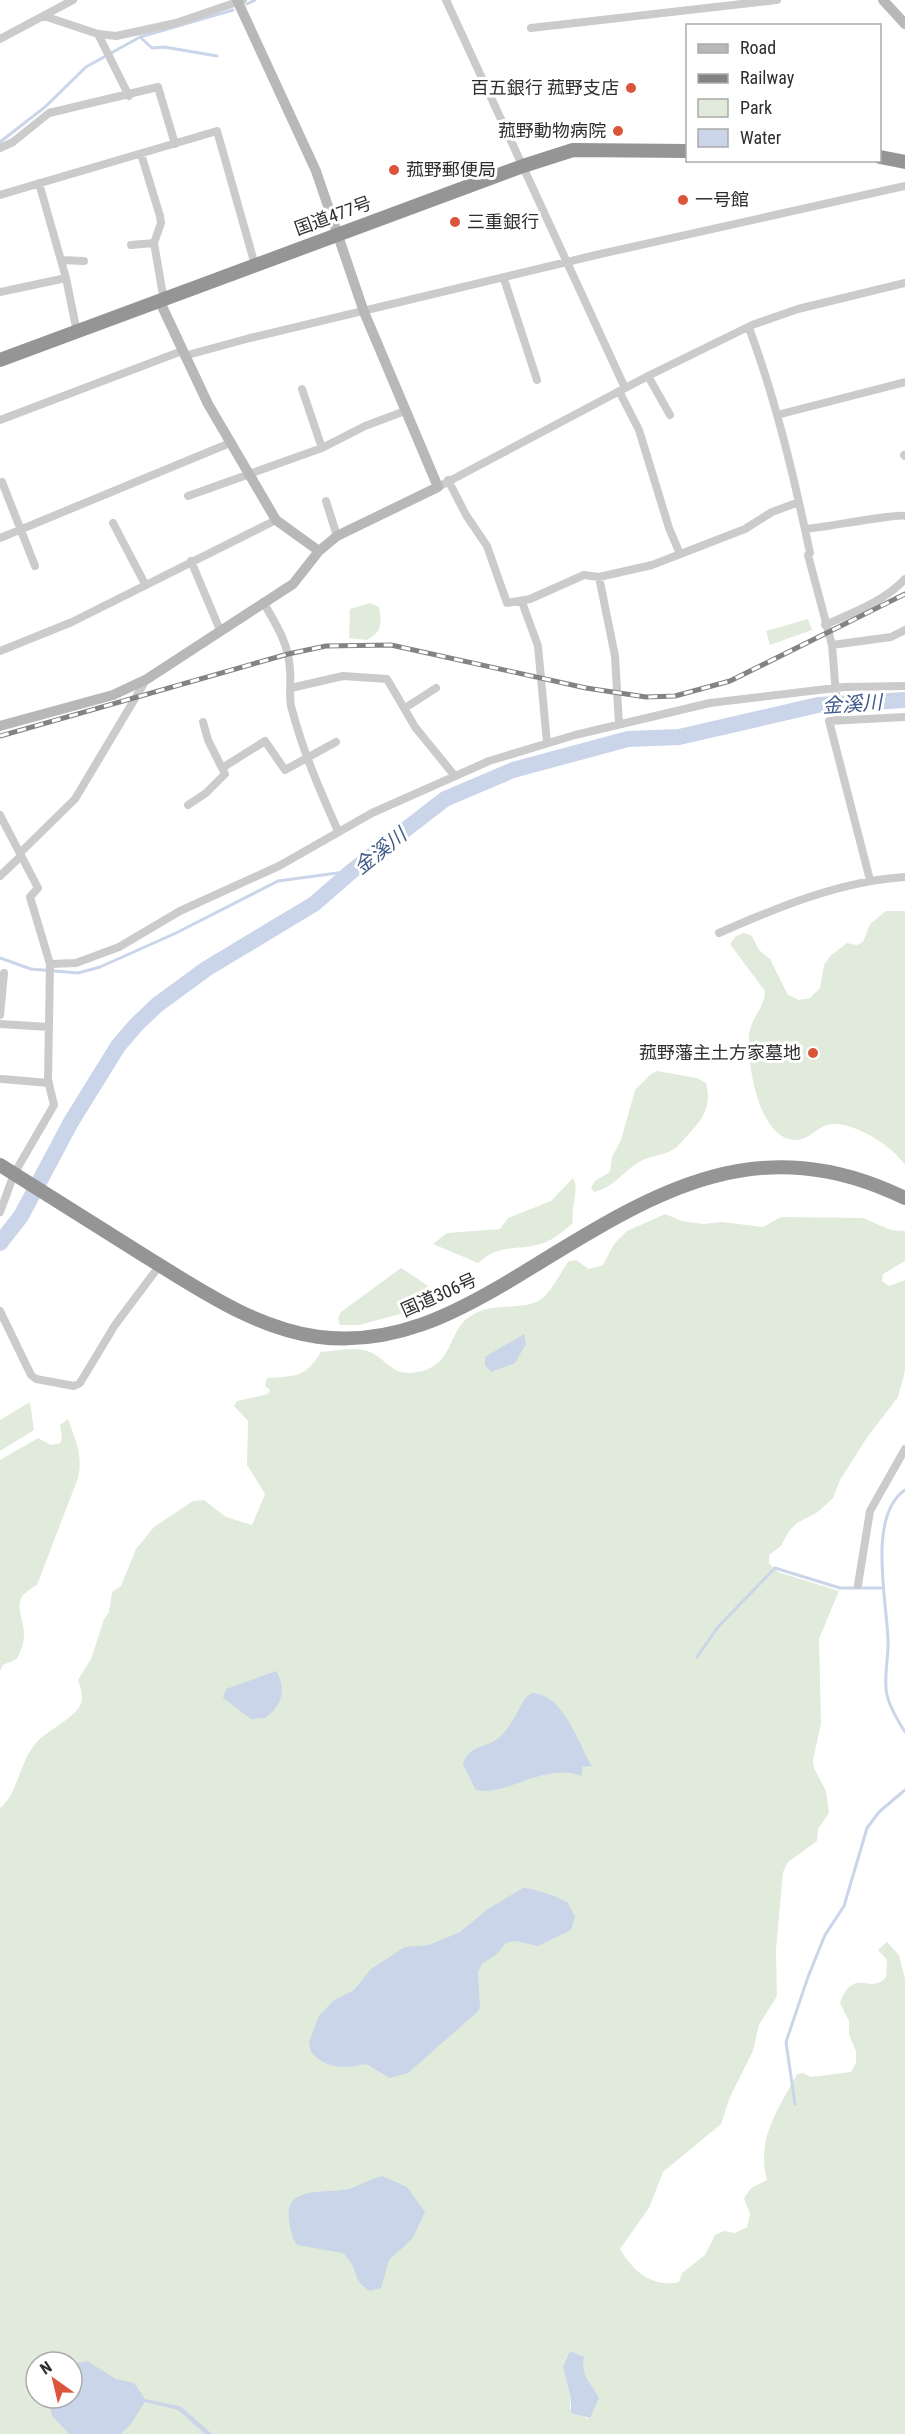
<svg xmlns="http://www.w3.org/2000/svg" width="905" height="2434" viewBox="0 0 905 2434" font-family="'Roboto Condensed','Noto Sans JP',sans-serif">
<style>
.green{fill:#e1ebdc;fill-rule:evenodd}
.water{fill:#cad5e9}
.lines{fill:none;stroke-linecap:round;stroke-linejoin:round}
.stream{stroke:#cad5e9;stroke-width:3}
.river{stroke:#cad5e9;stroke-width:16}
.street{stroke:#cbcbcb;stroke-width:8}
.secondary{stroke:#b8b8b8;stroke-width:10}
.highway{stroke:#959595;stroke-width:14}
.rail-casing{stroke:#838383;stroke-width:5}
.rail{stroke:#fff;stroke-width:3;stroke-dasharray:9;stroke-linecap:butt}
.poi-dot{fill:#db553a;stroke:#fff;stroke-width:2}
.labels{text-anchor:middle;stroke-width:6;stroke-linejoin:round;paint-order:stroke}
.poi-label{font-size:18px;fill:#2e2e2e;stroke:#fff;text-anchor:end}
.street-label{font-size:18px;fill:#2e2e2e;stroke:#fff}
.water-label{font-size:20px;font-style:italic;fill:#415c8b;stroke:#fff}
</style>
<rect width="100%" height="100%" fill="#fff"/>
<!-- green -->
<path class="green" d="M 370,603 L 379,607 C 382,624 382,631 367,640 L 349,638 L 350,609 Z
M 808,619 L 812,630 L 770,645 L 766,631 Z
M 886,911 L 905,911 L 905,1165 C 894,1147 850,1118 827,1125 C 815,1129 809,1140 795,1140 C 759,1139 747,1065 749,1036 C 750,1018 765,1008 765,991 L 730,944 L 736,936 L 744,933 L 752,936 L 759,950 L 770,959 L 788,995 L 799,1000 L 810,998 L 820,988 L 824,965 L 830,956 L 847,943 L 857,945 L 863,942 L 870,924 Z
M 657,1071 L 697,1078 L 706,1083 C 712,1107 703,1119 687,1136 C 683,1140 679,1146 674,1149 C 664,1156 650,1155 639,1162 C 622,1172 615,1187 594,1192 L 591,1188 L 595,1181 L 610,1172 L 612,1157 L 621,1140 L 635,1090 L 651,1074 Z
M 573,1178 C 580,1191 570,1207 573,1223 C 564,1231 553,1240 541,1244 C 516,1251 500,1243 478,1263 L 433,1244 L 447,1233 L 500,1229 L 508,1218 L 551,1201 Z
M 665,1214 L 682,1221 L 703,1224 L 722,1222 L 763,1227 L 781,1217 L 863,1218 L 891,1230 L 905,1231 L 905,1261 L 883,1274 L 882,1281 L 889,1286 L 905,1280 L 905,1371 L 898,1397 L 866,1439 L 840,1480 L 833,1498 L 818,1512 L 797,1523 L 789,1531 L 781,1546 L 769,1555 L 769,1563 L 778,1572 L 839,1591 L 819,1639 L 821,1724 L 813,1760 L 814,1768 L 826,1791 L 829,1813 L 818,1829 L 817,1841 L 788,1862 L 783,1872 L 776,1950 L 777,1996 L 759,2025 L 753,2051 L 730,2097 L 721,2124 L 663,2172 L 649,2208 L 620,2249 C 633,2271 652,2288 679,2282 L 682,2273 L 705,2255 L 715,2235 L 724,2231 L 735,2233 L 747,2227 L 750,2214 L 744,2198 L 751,2188 L 767,2180 C 756,2138 778,2110 797,2074 L 803,2073 L 811,2077 L 851,2072 L 856,2063 L 856,2051 L 849,2035 L 849,2021 L 840,2003 C 854,1965 870,1996 886,1977 L 887,1960 L 878,1950 L 887,1942 L 899,1955 L 905,1979 L 905,2434 L 0,2434 L 0,1808 C 18,1794 19,1762 36,1743 C 47,1730 76,1718 81,1703 C 84,1695 80,1687 78,1680 L 91,1659 L 104,1619 L 109,1612 L 112,1592 L 121,1586 L 136,1549 L 154,1527 L 193,1501 L 204,1500 L 226,1517 L 252,1525 L 265,1494 L 247,1465 L 248,1421 L 234,1406 L 237,1401 L 268,1394 L 270,1390 L 265,1386 L 267,1378 C 296,1376 305,1378 321,1352 C 335,1351 354,1347 367,1351 C 384,1356 390,1374 410,1373 C 455,1370 446,1333 469,1317 C 495,1298 527,1315 546,1295 C 554,1286 561,1272 569,1261 L 576,1260 L 589,1269 L 603,1265 L 614,1244 L 627,1231 ZM 36,2362 L 72,2362 L 72,2398 L 36,2398 ZM 582,2365 L 586,2382 L 595,2391 L 588,2419 L 570,2409 L 571,2399 L 563,2367 Z
M 401,1268 C 411,1274 441,1294 446,1302 L 359,1325 L 340,1325 L 338,1318 L 341,1312 Z
M 30,1402 L 34,1430 L 0,1451 L 0,1420 Z
M 68,1419 C 76,1441 83,1455 78,1478 L 37,1585 C 14,1598 19,1604 23,1626 C 26,1637 22,1649 17,1659 L 3,1665 L 0,1671 L 0,1460 L 38,1438 L 51,1445 L 60,1443 L 62,1438 L 60,1425 Z"/>
<!-- water -->
<path class="water" d="M 524,1334 L 526,1344 L 515,1363 L 491,1372 L 485,1365 L 485,1357 Z
M 276,1671 C 287,1688 282,1706 265,1718 L 251,1719 L 223,1698 L 226,1689 Z
M 532,1693 C 564,1694 577,1742 592,1766 L 582,1767 L 582,1776 C 544,1761 501,1800 475,1789 L 463,1764 C 470,1744 486,1749 500,1737 C 511,1727 518,1710 526,1697 Z
M 523,1888 C 532,1888 560,1897 568,1903 L 575,1917 L 571,1930 L 538,1946 L 515,1941 L 506,1943 L 497,1954 L 482,1964 L 478,1972 L 480,2008 L 476,2013 L 408,2073 L 390,2078 L 366,2064 C 345,2068 326,2070 311,2052 L 309,2042 L 319,2016 L 333,2001 L 354,1990 L 371,1969 L 405,1947 L 429,1945 L 460,1932 L 488,1909 Z
M 382,2176 L 407,2187 L 425,2212 L 413,2238 L 389,2260 L 381,2288 L 370,2291 C 357,2284 357,2277 353,2266 C 351,2262 346,2256 343,2253 L 297,2245 C 291,2237 290,2227 289,2218 C 284,2183 335,2195 352,2188 C 362,2184 371,2179 382,2176 Z
M 570,2351 L 584,2357 C 580,2376 591,2383 599,2398 L 590,2418 L 571,2413 L 571,2399 L 563,2367 Z
M 87,2361 L 116,2379 L 134,2383 L 145,2399 L 180,2406 L 212,2434 L 205,2434 L 178,2410 L 145,2402 L 131,2424 L 121,2434 L 69,2434 L 52,2416 L 48,2398 L 72,2398 L 72,2364 Z"/>
<g class="lines">
<!-- stream -->
<path class="stream" d="M 247,4 L 255,0
M 140,37 L 233,10
M 0,142 L 45,107 L 86,67 L 140,37 L 152,48 L 164,47 L 217,56
M 0,958 L 31,969 L 78,973 L 100,967 L 176,933 L 278,881 L 352,871
M 905,1490 C 867,1516 887,1601 888,1640 C 889,1657 883,1678 887,1695 C 890,1708 898,1721 905,1732
M 697,1657 L 718,1627 L 775,1568 L 840,1588 L 883,1588
M 795,2104 L 786,2042 L 808,1977 L 825,1935 L 844,1906 L 867,1828 L 879,1812 L 905,1790"/>
<!-- river -->
<path class="river" d="M 0,1243 L 21,1216 L 71,1122 L 118,1046 L 136,1025 L 157,1005 L 206,969 L 314,904 L 352,871 L 445,799 L 513,770 L 628,739 L 679,737 L 818,705 L 905,700"/>
<!-- street -->
<path class="street" d="M 446,0 L 625,388
M 44,16 L 98,34 L 116,36 L 176,23 L 243,0
M 531,28 L 777,0
M 98,34 L 129,96
M 0,39 L 73,0
M 0,148 L 13,142 L 49,113 L 158,87 L 175,144
M 141,154 L 160,216 L 161,223 L 154,243 L 164,301
M 0,195 L 217,131 L 255,265
M 131,245 L 154,243
M 61,260 L 84,261
M 66,278 L 77,332
M 504,279 L 537,380
M 0,292 L 66,278 L 39,183
M 749,328 C 776,400 794,477 810,553 L 808,555 L 832,645 L 838,720
M 184,356 L 250,338 L 596,255 L 905,186
M 648,376 L 670,415
M 302,389 L 322,448
M 619,391 L 639,430 L 669,528 L 680,554
M 777,415 L 905,382
M 0,420 L 182,351
M 904,455 L 905,456
M 448,480 L 466,515 L 487,546 L 507,603 L 530,599 L 584,575 L 599,577 L 652,565 L 745,529 L 772,512 L 799,502
M 2,482 L 35,566
M 438,487 L 648,376 L 752,325 L 798,309 L 905,283
M 188,496 L 322,448 L 365,426 L 405,411
M 326,501 L 337,536
M 113,523 L 145,584
M 805,529 C 822,528 899,513 905,516
M 0,538 L 230,443
M 191,561 L 220,630
M 599,577 L 615,656 L 619,724
M 263,602 C 276,624 289,644 290,670 C 291,682 289,695 291,706 C 303,752 319,788 338,831
M 522,602 L 538,646 L 547,743
M 825,625 C 852,613 885,601 905,579
M 832,645 L 891,637 L 905,630
M 0,651 L 72,622 L 276,520
M 291,688 L 343,676 L 387,679 L 415,727 L 454,775
M 405,708 L 436,688
M 203,722 L 208,740 L 222,768 L 265,741 L 285,770 L 336,742
M 188,805 L 206,793 L 225,774 L 222,768
M 0,815 L 38,888 L 30,897 L 50,964 L 48,1080 L 54,1105 L 14,1174 L 0,1212
M 20,853 L 75,799 L 146,680
M 0,876 L 21,856
M 870,880 L 829,721 L 905,717
M 719,933 C 778,907 841,881 905,877
M 50,964 L 76,963 L 119,947 L 180,911 L 279,866 L 372,813 L 489,761 L 575,735 L 710,703 L 844,687 L 905,686
M 0,1015 L 4,973
M 0,1024 L 49,1027
M 2,1079 L 49,1083
M 0,1311 L 31,1375 L 36,1379 L 74,1386 L 80,1383 L 115,1325 L 160,1265
M 858,1585 L 870,1511 L 905,1449"/>
<!-- secondary -->
<path class="secondary" d="M 883,0 L 905,24
M 160,302 L 208,404 L 276,520 L 319,551
M 0,726 L 113,695 L 147,679 L 293,584 L 319,551 L 337,536 L 438,487 L 364,312 L 316,171 L 237,0"/>
<!-- highway -->
<path class="highway" d="M 880,157 L 905,162
M 0,360 L 523,166 L 573,150 L 688,151
M 0,1165 C 50,1196 99,1227 148,1258 C 202,1291 255,1328 319,1337 C 393,1346 455,1314 516,1277 C 644,1199 751,1123 905,1198"/>
<!-- rail casing -->
<g class="rail-casing">
<path id="rail" d="M 0,736 L 288,654 L 326,646 L 391,645 L 586,688 L 646,697 L 675,696 L 730,681 L 905,594"/>
</g>
<!-- rail -->
<use href="#rail" class="rail"/>
</g>
<!-- markers -->
<g class="poi-dot">
<circle cx="631" cy="88" r="6"/>
<circle cx="618" cy="131" r="6"/>
<circle cx="394" cy="170" r="6"/>
<circle cx="683" cy="200" r="6"/>
<circle cx="455" cy="222" r="6"/>
<circle cx="813" cy="1053" r="6"/>
</g>
<g class="labels">
<!-- poi labels -->
<g class="poi-label">
<text x="619" y="94">百五銀行 菰野支店</text>
<text x="606" y="137">菰野動物病院</text>
<text x="406" y="176" text-anchor="start">菰野郵便局</text>
<text x="695" y="206" text-anchor="start">一号館</text>
<text x="467" y="228" text-anchor="start">三重銀行</text>
<text x="801" y="1059">菰野藩主土方家墓地</text>
</g>
<!-- street labels -->
<g class="street-label">
<text transform="translate(333 216) rotate(-20)" y="6">国道477号</text>
<text transform="translate(439 1295) rotate(-24)" y="6">国道306号</text>
</g>
<!-- water labels -->
<g class="water-label">
<text transform="translate(852 704) rotate(-4)" y="7">金溪川</text>
<text transform="translate(380 851) rotate(-39)" y="7">金溪川</text>
</g>
</g>
<!-- legend -->
<rect x="686" y="24" width="195" height="138" fill="#ffffff" stroke="#ababab" stroke-width="1.5"/>
<rect x="698" y="44" width="30" height="9" fill="#b8b8b8" stroke="#ababab" stroke-width="1.5"/>
<text x="740" y="54" font-size="18" fill="#2e2e2e">Road</text>
<rect x="698" y="74" width="30" height="9" fill="#838383" stroke="#ababab" stroke-width="1.5"/>
<text x="740" y="84" font-size="18" fill="#2e2e2e">Railway</text>
<rect x="698" y="99" width="30" height="18" fill="#e1ebdc" stroke="#ababab" stroke-width="1.5"/>
<text x="740" y="114" font-size="18" fill="#2e2e2e">Park</text>
<rect x="698" y="129" width="30" height="18" fill="#cad5e9" stroke="#ababab" stroke-width="1.5"/>
<text x="740" y="144" font-size="18" fill="#2e2e2e">Water</text>
<!-- north arrow -->
<g transform="translate(54 2380) rotate(326)"><circle r="28" fill="#ffffff" stroke="#ababab" stroke-width="1.5"/>
<path d="M0-4.5L10 22L0 15L-10 22Z" fill="#db553a"/>
<text y="-9" font-size="16" font-weight="bold" text-anchor="middle" fill="#2e2e2e">N</text>
</g>
</svg>
